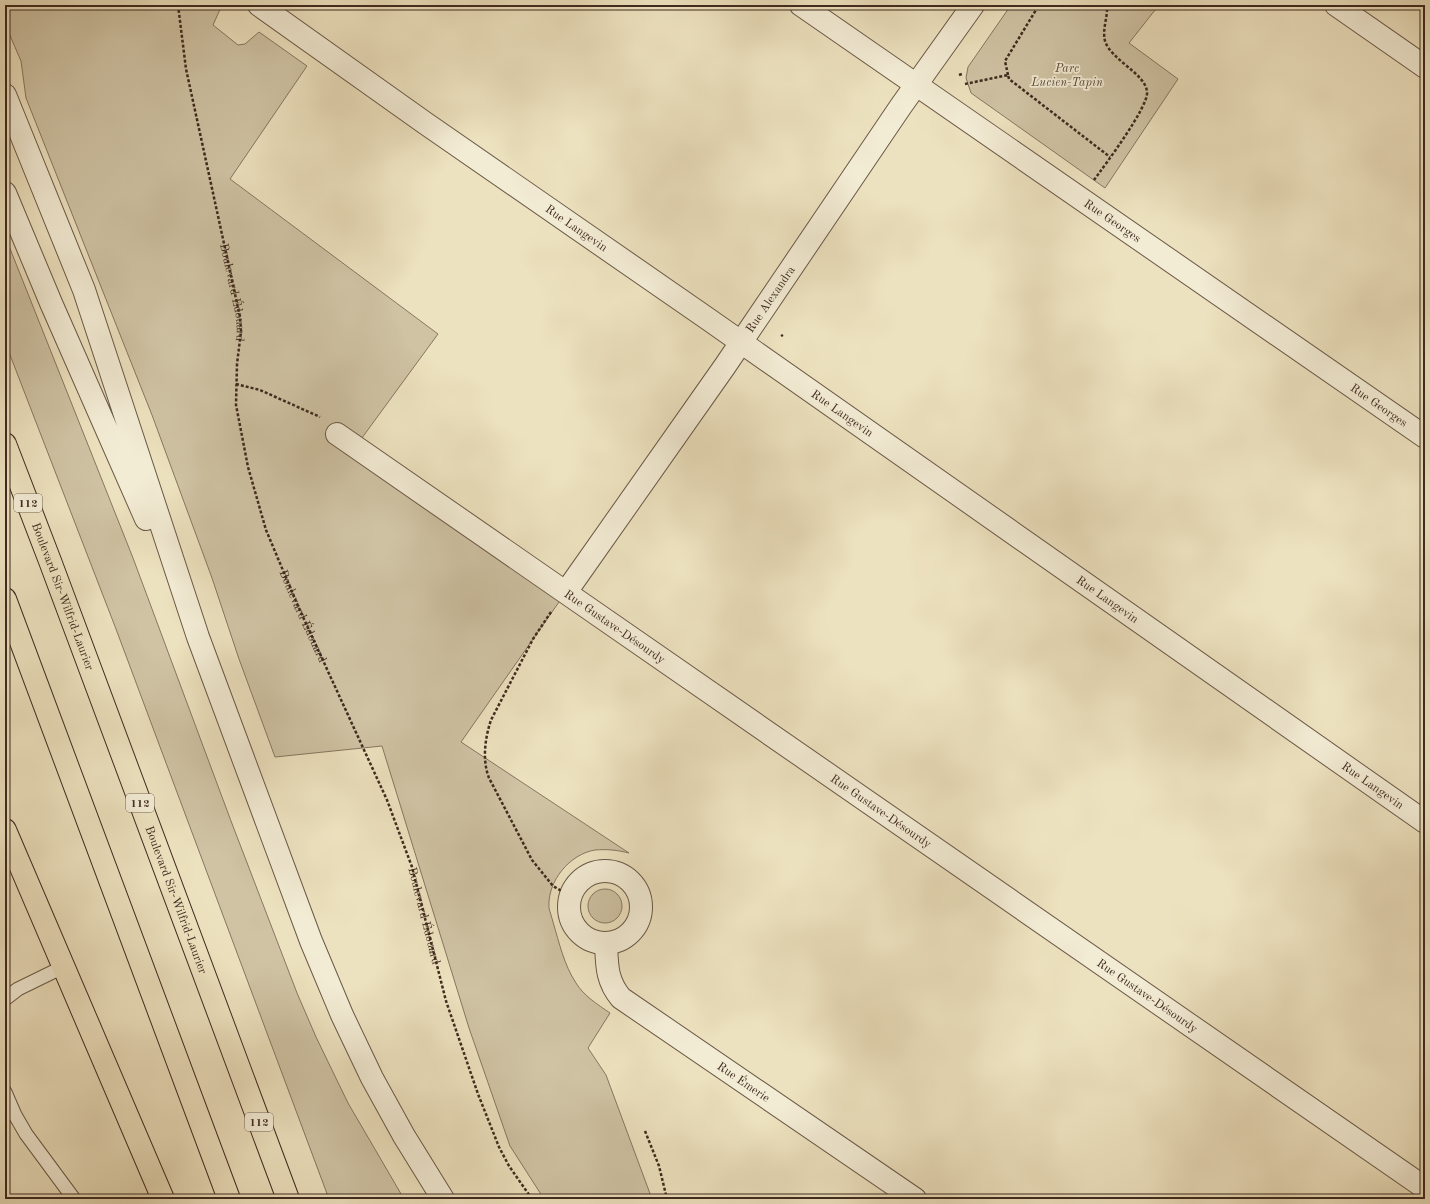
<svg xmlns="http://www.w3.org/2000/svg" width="1430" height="1204" viewBox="0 0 1430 1204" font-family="'Old Standard TT',serif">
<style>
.green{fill:#cfc3a4;stroke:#877662}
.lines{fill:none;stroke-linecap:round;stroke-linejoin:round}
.service-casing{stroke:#6a5847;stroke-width:15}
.minor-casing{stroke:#6a5847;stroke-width:24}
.tertiary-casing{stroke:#6a5847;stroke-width:24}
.motorway-casing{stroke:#3f2a1f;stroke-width:24}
.path{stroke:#3f2a1f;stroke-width:2.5;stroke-dasharray:3 2;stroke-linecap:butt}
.service{stroke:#f3ecd5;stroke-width:13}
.minor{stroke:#f3ecd5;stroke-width:22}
.tertiary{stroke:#f3ecd5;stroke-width:22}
.motorway{stroke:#ede2bf;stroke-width:22}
.labels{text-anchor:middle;stroke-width:3.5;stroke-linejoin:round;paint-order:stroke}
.shield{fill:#f3ecd5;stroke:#756456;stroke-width:1}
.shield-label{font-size:11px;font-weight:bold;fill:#3f2a1f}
.park-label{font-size:12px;font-style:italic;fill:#5c493a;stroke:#f3ecd5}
.street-label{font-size:12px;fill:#3f2a1f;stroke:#f3ecd5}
</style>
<rect width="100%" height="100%" fill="#ede2bf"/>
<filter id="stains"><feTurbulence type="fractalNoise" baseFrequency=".005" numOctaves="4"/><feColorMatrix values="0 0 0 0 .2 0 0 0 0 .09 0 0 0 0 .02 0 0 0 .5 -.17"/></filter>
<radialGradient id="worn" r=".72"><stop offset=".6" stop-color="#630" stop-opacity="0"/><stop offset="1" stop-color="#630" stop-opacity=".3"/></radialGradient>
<!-- green -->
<path class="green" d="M 5,5 L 222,5 L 213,25 L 238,45 L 245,44 L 259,32 L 307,66 L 230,179 L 438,334 L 356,446 L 566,592 L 461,742 L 629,853 C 617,850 607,849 595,850 C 570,854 547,881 549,908 C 550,912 552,918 553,922 C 559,942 564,965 576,983 C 584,996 597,1004 610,1013 L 588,1048 L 606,1075 L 652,1199 L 544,1199 L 510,1146 L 469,1028 L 382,746 L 275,757 L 239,659 L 212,578 L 152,415 L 26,98 L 21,61 L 5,24 Z
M 1011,5 L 1159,5 L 1129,43 L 1178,79 L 1105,188 L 971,93 L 966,78 L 968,67 Z
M 5,236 L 133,558 L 231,821 L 297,993 L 316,1037 L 348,1103 L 404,1199 L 329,1199 L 116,629 L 5,342 Z
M588 906a17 17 0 1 1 34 0a17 17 0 1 1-34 0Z"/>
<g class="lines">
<!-- service casing -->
<g class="service-casing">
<path id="service" d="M 5,999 L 18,989 L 63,967
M 5,1092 L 15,1115 L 26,1134 L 74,1199"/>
</g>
<!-- minor casing -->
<g class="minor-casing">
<g id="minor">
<path id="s2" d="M 259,5 L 425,123 L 708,319 L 1425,822"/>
<path id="s3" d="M 801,5 L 1425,437"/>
<path d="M 1336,5 L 1425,67"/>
<path id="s4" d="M 337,434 L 1425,1188"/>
<path id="s5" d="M 566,592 L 725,366 L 901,106 L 973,5"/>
<circle cx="605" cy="907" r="36"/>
<path id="s6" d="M 606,943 C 607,964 606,980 621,998 L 915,1199"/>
</g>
</g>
<!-- tertiary casing -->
<g class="tertiary-casing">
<path id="tertiary" d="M 5,95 L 84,290 L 198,637 L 311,941 L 342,1015 L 372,1078 L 404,1136 L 443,1199
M 5,193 L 51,303 L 146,519"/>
</g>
<!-- motorway casing -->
<g class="motorway-casing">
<g id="motorway">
<path id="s7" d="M 5,444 L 50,561 L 288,1199"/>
<path d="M 5,599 L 229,1199"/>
<path d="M 5,830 L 163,1199"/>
</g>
</g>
<!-- path -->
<g class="path">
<path d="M 5,5 L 6,5"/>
<path id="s1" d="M 178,5 L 186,69 L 240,317 L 241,331 L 237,364 L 236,405 L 248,467 L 266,530 L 298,606 L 387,800 L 412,867 L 446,1001 L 478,1094 L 499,1147 L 509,1166 L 532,1199"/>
<path d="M 959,75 L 962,74"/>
<path d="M 1008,75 L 1005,61 L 1039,5"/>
<path d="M 965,84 L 1008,75 L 1009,79 L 1110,157"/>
<path d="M 1094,180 C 1105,165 1149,106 1147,92 C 1146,74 1111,60 1105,41 C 1102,29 1108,17 1107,5"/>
<path d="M 781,336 L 783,335"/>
<path d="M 236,384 L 260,390 L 320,417"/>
<path d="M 551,612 L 533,639 L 491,720 C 485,738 482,760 489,778 L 532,860 L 553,886 L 570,896"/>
<path d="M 645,1131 L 659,1166 L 667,1199"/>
</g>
<!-- service -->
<use href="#service" class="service"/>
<!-- minor -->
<use href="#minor" class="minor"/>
<!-- tertiary -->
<use href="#tertiary" class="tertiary"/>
<!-- motorway -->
<use href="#motorway" class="motorway"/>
</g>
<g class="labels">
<!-- shield labels -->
<g class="shield">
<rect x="14" y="494" width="28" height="18" rx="3"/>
<rect x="126" y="794" width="28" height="18" rx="3"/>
<rect x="245" y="1113" width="28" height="18" rx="3"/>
</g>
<g class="shield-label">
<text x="28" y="507">112</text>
<text x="140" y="807">112</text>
<text x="259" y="1126">112</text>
</g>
<!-- park labels -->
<g class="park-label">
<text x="1067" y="72">Parc<tspan x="1067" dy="14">Lucien-Tapin</tspan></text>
</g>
<!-- street labels -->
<g class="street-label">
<text dy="4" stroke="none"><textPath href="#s3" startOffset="379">Rue Georges</textPath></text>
<text dy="4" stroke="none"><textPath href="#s2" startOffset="388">Rue Langevin</textPath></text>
<text dy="4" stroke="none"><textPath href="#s1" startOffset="293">Boulevard Édouard</textPath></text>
<text dy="4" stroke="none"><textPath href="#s5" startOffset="357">Rue Alexandra</textPath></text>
<text dy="4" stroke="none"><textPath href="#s3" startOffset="703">Rue Georges</textPath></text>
<text dy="4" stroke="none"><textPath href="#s2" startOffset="712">Rue Langevin</textPath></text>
<text dy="4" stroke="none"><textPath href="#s7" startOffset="163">Boulevard Sir-Wilfrid-Laurier</textPath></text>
<text dy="4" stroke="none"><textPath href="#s2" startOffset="1036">Rue Langevin</textPath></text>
<text dy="4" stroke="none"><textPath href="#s1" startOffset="629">Boulevard Édouard</textPath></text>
<text dy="4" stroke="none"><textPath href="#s4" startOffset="338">Rue Gustave-Désourdy</textPath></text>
<text dy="4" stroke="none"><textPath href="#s2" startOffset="1360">Rue Langevin</textPath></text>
<text dy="4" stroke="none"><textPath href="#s4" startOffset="662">Rue Gustave-Désourdy</textPath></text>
<text dy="4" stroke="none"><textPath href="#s7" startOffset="487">Boulevard Sir-Wilfrid-Laurier</textPath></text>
<text dy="4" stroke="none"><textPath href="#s1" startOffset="953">Boulevard Édouard</textPath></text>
<text dy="4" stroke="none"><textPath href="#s4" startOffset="986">Rue Gustave-Désourdy</textPath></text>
<text dy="4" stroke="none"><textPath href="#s6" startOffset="207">Rue Émerie</textPath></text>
</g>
</g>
<!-- margin -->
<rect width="1430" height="1204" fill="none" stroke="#ede2bf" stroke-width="20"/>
<rect x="6" y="6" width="1418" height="1192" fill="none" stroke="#3f2a1f" stroke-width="2"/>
<rect x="10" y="10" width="1410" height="1184" fill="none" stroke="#3f2a1f"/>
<rect width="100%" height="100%" filter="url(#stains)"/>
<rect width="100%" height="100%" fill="url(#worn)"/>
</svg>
